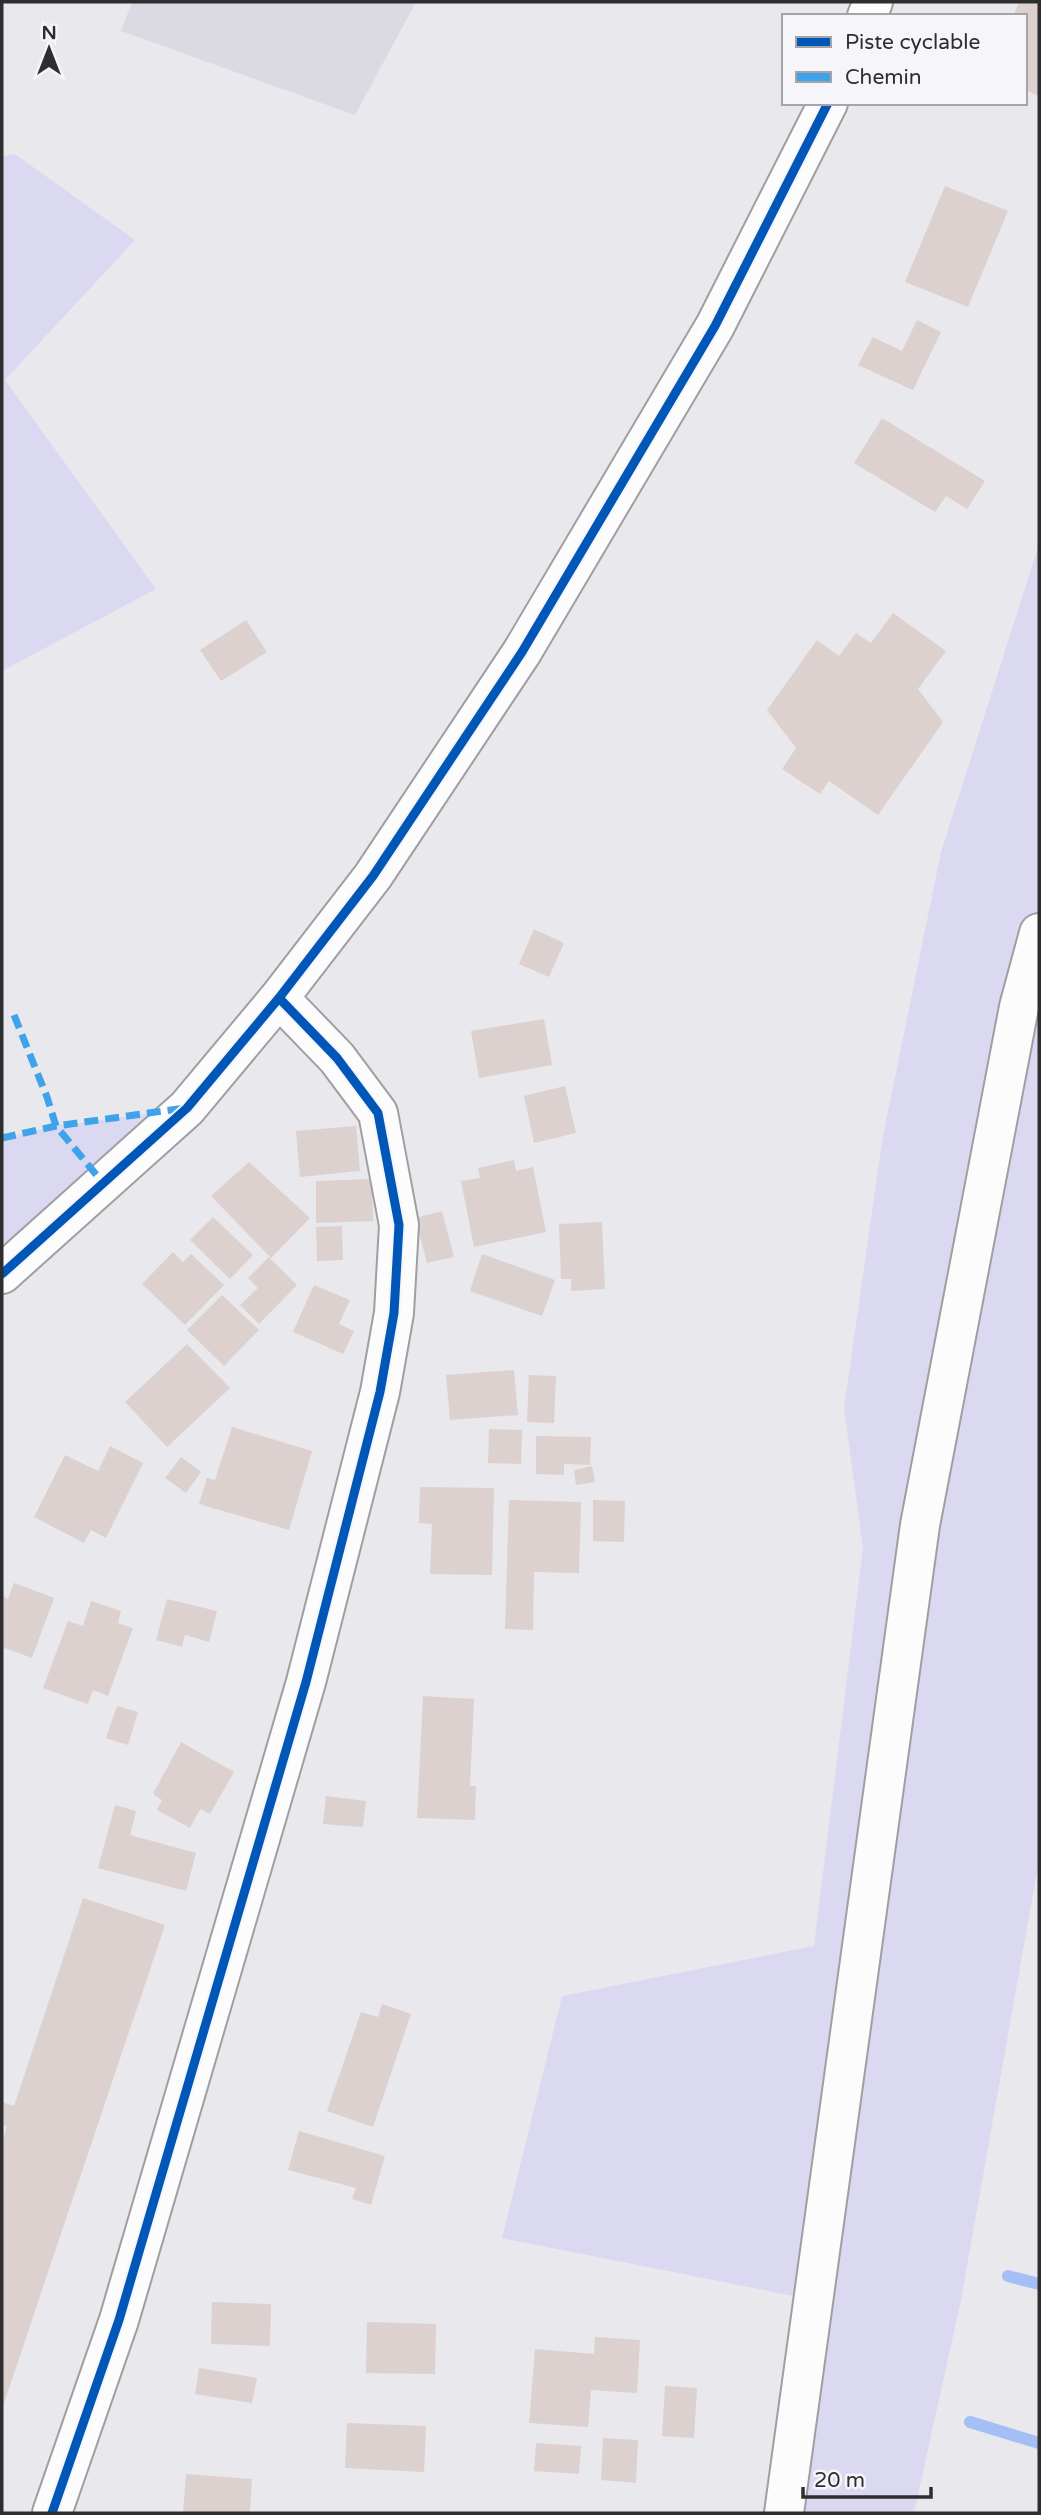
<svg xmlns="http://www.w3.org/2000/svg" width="1041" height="2515" viewBox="0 0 1041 2515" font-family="'Varela Round',sans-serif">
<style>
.built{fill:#dbdae3}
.green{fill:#dbd9f2}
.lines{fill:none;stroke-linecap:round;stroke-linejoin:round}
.stream{stroke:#a4bff5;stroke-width:12}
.building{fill:#dcd1ce}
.minor-casing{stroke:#9f9ea1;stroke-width:42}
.trunk-casing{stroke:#9f9ea1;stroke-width:42}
.minor{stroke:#fcfcfc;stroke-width:38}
.trunk{stroke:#fcfcfc;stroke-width:38}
.quiet{stroke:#3ea3eb;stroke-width:7;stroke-dasharray:14 7;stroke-linecap:butt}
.cycleway-casing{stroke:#f5f5fa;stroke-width:13}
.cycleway{stroke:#0057b8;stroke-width:9}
</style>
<rect width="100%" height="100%" fill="#e9e8ec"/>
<!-- built -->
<path class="built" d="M 132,2 L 416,2 L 355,115 L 121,31 Z"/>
<!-- green -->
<path class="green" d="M 15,154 L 135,240 L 5,380 L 156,589 L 2,671 L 2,156 Z
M 1039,544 L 1039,1860 L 961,2300 L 914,2513 L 784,2513 L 814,2300 L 502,2238 L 562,1996 L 814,1946 L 863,1548 L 844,1408 L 882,1141 L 941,852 Z
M 187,1108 L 2,1274 L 2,1138 L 56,1126 Z"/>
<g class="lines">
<!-- stream -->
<path class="stream" d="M 1008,2276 L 1039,2284
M 970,2422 L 1039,2443"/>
</g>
<!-- building -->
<path class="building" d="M 1019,2 L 1039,2 L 1039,96 L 1025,90 L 1025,16 L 1013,16 Z
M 945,186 L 1008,211 L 968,307 L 905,282 Z
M 917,320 L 941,332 L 913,390 L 858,365 L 873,337 L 902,351 Z
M 882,418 L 985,481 L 967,509 L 946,496 L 935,512 L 854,463 Z
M 893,613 L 946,651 L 918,689 L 943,722 L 878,815 L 829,781 L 820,794 L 782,769 L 796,748 L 767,710 L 817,640 L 839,656 L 856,633 L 871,643 Z
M 246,620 L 267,652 L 221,681 L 200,650 Z
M 534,929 L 564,943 L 549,977 L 519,964 Z
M 544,1019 L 552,1065 L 479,1078 L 471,1031 Z
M 565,1086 L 576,1133 L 534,1143 L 524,1096 Z
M 356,1126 L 360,1171 L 300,1177 L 296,1131 Z
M 514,1160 L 516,1171 L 533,1167 L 546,1232 L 474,1247 L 461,1181 L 480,1178 L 478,1168 Z
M 249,1162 L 310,1218 L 271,1258 L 211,1196 Z
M 372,1179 L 373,1221 L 316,1223 L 316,1181 Z
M 442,1211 L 454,1257 L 427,1263 L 415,1218 Z
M 213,1217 L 253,1255 L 230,1279 L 190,1240 Z
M 602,1222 L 605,1289 L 571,1291 L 571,1279 L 561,1279 L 559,1224 Z
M 342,1226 L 343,1260 L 317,1261 L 316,1227 Z
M 173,1252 L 183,1262 L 191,1254 L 224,1285 L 185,1325 L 142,1284 Z
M 482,1254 L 555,1280 L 542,1316 L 470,1291 Z
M 269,1257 L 297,1285 L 259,1324 L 240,1305 L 258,1288 L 248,1278 Z
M 314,1285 L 350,1300 L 339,1324 L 354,1331 L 343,1354 L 293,1332 Z
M 222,1295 L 259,1330 L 224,1366 L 187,1330 Z
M 187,1344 L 230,1388 L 167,1447 L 125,1402 Z
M 514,1370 L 518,1415 L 450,1420 L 446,1375 Z
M 529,1375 L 556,1376 L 554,1423 L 527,1422 Z
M 232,1427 L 312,1451 L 289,1530 L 199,1504 L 207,1478 L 215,1480 Z
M 489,1429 L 522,1430 L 521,1464 L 488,1463 Z
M 536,1436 L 591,1437 L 590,1465 L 564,1464 L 564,1475 L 536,1474 Z
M 110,1446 L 143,1463 L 106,1538 L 91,1530 L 84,1543 L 34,1517 L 65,1455 L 98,1471 Z
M 181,1457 L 201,1472 L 186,1493 L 165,1478 Z
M 592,1466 L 595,1482 L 576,1485 L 574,1470 Z
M 420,1487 L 494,1488 L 492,1575 L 430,1574 L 432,1524 L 419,1523 Z
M 509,1500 L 581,1502 L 579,1573 L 534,1572 L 533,1630 L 505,1629 Z
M 593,1500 L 625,1501 L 624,1542 L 593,1541 Z
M 14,1583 L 54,1598 L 32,1658 L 2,1647 L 2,1596 L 8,1599 Z
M 167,1599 L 217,1611 L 209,1642 L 185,1635 L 182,1647 L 156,1640 Z
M 91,1601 L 121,1611 L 118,1623 L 133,1628 L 108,1696 L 93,1690 L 88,1704 L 43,1688 L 68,1621 L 83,1626 Z
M 423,1696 L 474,1699 L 470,1786 L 476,1786 L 475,1820 L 417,1818 Z
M 117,1706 L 138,1712 L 128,1745 L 106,1738 Z
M 181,1742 L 234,1772 L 210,1814 L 200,1809 L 190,1828 L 157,1810 L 162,1800 L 153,1794 Z
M 326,1796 L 366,1801 L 363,1827 L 323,1824 Z
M 115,1805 L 136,1811 L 130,1835 L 196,1853 L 186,1891 L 98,1868 Z
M 83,1898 L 165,1925 L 4,2403 L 2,2402 L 2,2143 L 7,2126 L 2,2125 L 2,2102 L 14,2106 Z
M 382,2004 L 411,2014 L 373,2127 L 327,2111 L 361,2012 L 378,2017 Z
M 299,2131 L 385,2156 L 371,2205 L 352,2199 L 356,2188 L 288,2170 Z
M 212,2302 L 271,2304 L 270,2346 L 211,2344 Z
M 367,2322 L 436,2324 L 435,2374 L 366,2373 Z
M 595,2337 L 640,2340 L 637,2393 L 591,2390 L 588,2427 L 529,2423 L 535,2349 L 594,2354 Z
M 199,2368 L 257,2378 L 252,2403 L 195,2394 Z
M 665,2386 L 697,2388 L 694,2438 L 662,2436 Z
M 347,2423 L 426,2426 L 424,2472 L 345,2468 Z
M 603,2438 L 638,2440 L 636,2483 L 601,2480 Z
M 536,2443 L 581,2446 L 579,2474 L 534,2471 Z
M 186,2474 L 252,2479 L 250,2513 L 183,2513 Z"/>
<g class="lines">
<!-- minor casing -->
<g class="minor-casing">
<path id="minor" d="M 867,16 L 873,2
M 2,1274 L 187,1108 L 279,998 L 373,876 L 522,652 L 715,326 L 828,103
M 52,2513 L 119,2320 L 306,1682 L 380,1392 L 394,1313 L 399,1225 L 378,1113 L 337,1058 L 279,998"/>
</g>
<!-- trunk casing -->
<g class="trunk-casing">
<path id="trunk" d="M 784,2513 L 920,1525 L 1019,1007 L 1039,933"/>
</g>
<!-- minor -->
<use href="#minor" class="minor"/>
<!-- trunk -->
<use href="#trunk" class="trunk"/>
<!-- quiet -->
<path class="quiet" d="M 14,1015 L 47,1097 L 56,1126 L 103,1183
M 2,1138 L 56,1126 L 185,1108"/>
<!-- cycleway casing -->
<g class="cycleway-casing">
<path id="cycleway" d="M 2,1274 L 187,1108 L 279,998 L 373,876 L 522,652 L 715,326 L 828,103
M 52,2513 L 119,2320 L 306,1682 L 380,1392 L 394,1313 L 399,1225 L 378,1113 L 337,1058 L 279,998"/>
</g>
<!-- cycleway -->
<use href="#cycleway" class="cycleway"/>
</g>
<!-- border -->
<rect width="1041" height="2515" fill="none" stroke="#2e2e30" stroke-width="7"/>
<!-- legend -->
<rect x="782" y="14" width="245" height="91" fill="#f5f5fa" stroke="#a5a5a9" stroke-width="2"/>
<rect x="796" y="37" width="35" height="10" fill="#0057b8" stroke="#a5a5a9" stroke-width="2"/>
<text x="845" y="49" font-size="21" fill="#2e2e30">Piste cyclable</text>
<rect x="796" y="72" width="35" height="10" fill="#3ea3eb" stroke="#a5a5a9" stroke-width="2"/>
<text x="845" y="84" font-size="21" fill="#2e2e30">Chemin</text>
<!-- north arrow -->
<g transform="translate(49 49)" stroke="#f5f5fa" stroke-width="5" paint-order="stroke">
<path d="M0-5L12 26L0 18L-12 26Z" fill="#2e2e30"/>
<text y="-10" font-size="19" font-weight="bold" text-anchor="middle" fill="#2e2e30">N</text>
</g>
<!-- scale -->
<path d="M803 2487v10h128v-10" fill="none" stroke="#2e2e30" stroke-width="3.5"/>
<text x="814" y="2487" font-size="21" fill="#2e2e30" stroke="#f5f5fa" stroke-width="5" paint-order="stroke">20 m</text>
</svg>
